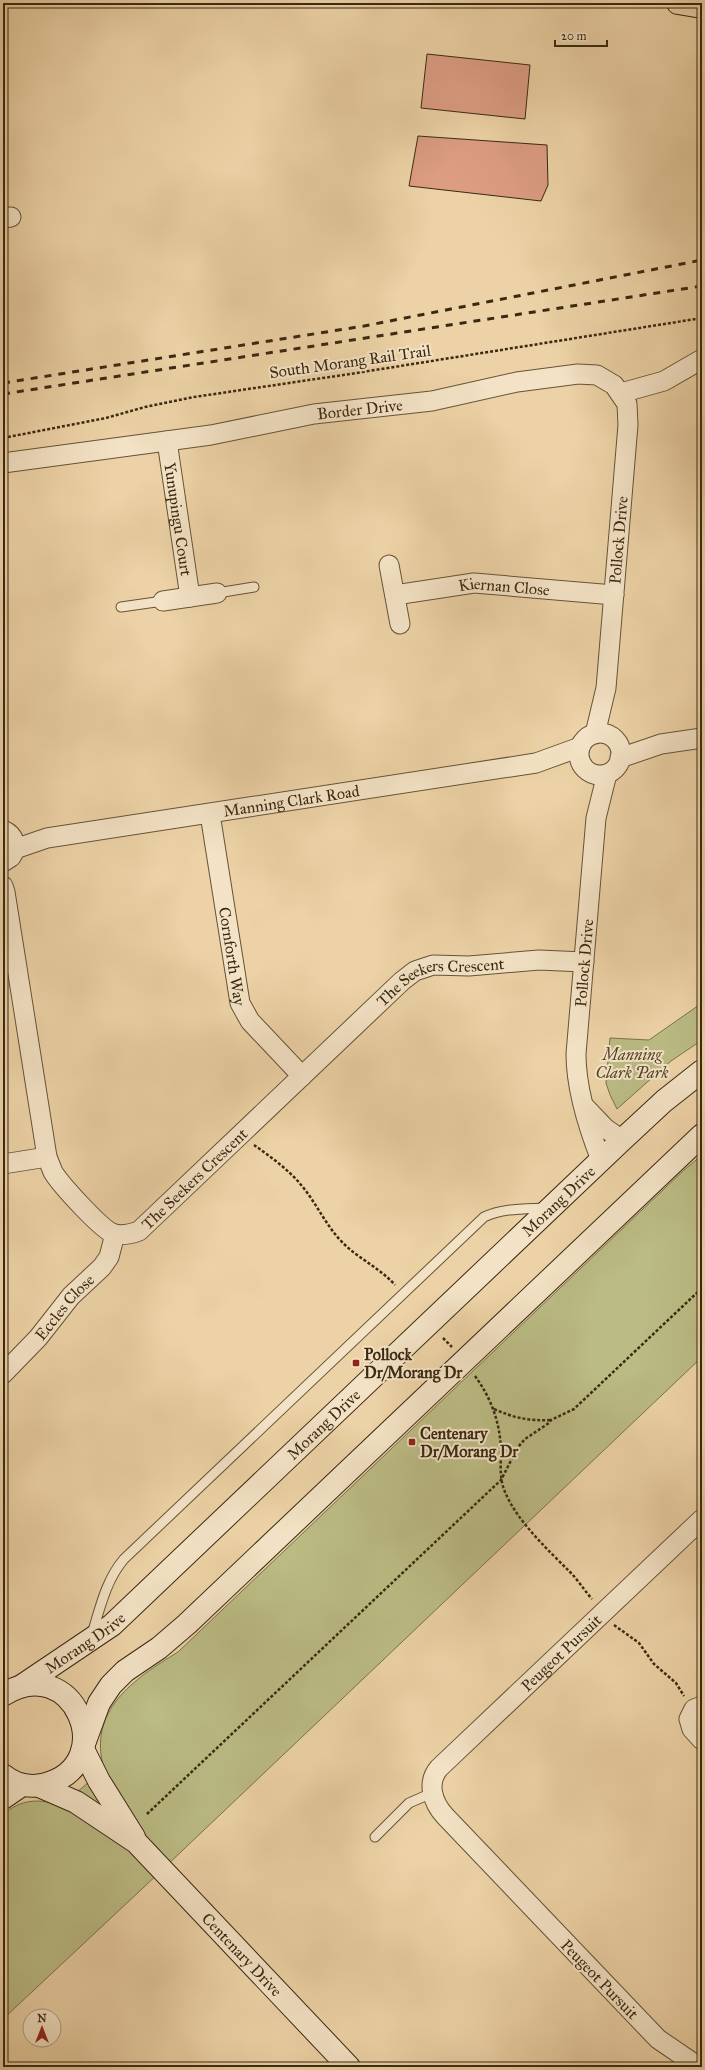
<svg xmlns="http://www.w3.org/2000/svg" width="705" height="2070" viewBox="0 0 705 2070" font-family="'IM FELL Great Primer',serif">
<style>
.green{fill:#bbbb84;stroke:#7a724b}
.building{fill:#dc9d83;stroke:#3a2912}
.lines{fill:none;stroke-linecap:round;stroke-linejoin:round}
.lane-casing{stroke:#665337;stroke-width:11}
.street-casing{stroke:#665337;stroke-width:21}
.secondary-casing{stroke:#3a2912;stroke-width:24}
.primary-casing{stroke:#3a2912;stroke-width:24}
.path{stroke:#3a2912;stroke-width:2.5;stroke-dasharray:3 2;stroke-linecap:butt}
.lane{stroke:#f3e2c5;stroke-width:9}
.street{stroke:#f3e2c5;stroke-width:19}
.secondary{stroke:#f3e2c5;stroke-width:22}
.primary{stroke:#ecd2a6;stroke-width:22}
.rail{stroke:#3a2912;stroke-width:3;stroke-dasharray:7 7;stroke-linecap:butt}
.poi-dot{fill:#8f2418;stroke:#f3e2c5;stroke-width:1.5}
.labels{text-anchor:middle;stroke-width:4;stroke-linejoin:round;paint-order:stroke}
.street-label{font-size:16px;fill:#3a2912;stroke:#f3e2c5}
.park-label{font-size:16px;font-style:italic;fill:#544629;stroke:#f3e2c5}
.poi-label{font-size:16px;font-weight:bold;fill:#3a2912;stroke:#f3e2c5;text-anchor:start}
</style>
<rect width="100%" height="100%" fill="#ecd2a6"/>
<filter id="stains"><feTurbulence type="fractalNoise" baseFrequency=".005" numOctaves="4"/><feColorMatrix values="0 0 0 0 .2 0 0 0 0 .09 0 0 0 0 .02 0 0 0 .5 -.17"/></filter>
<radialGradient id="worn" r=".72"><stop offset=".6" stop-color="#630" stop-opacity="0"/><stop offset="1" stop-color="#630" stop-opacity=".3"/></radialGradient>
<!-- green -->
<path class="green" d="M 702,1003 L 702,1040 L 671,1061 L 617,1109 L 610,1095 L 606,1083 L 610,1038 L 649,1040 Z
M 702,1155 L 702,1357 L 143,1888 L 3,2019 L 3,1815 C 21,1798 40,1799 62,1805 L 104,1769 C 87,1710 134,1679 178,1652 L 684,1170 Z"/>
<!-- building -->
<path class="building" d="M 427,54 L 530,65 L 525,119 L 421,108 Z
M 418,136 L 547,145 L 548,185 L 541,201 L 409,186 Z"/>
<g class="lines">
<!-- lane casing -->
<g class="lane-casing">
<path id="lane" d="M 217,593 L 254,587
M 121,607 L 163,601
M 92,1634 C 100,1608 106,1580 124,1559 L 484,1217 C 503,1208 524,1209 545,1208
M 375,1837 L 409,1803 L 432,1793"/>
</g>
<!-- street casing -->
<g class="street-casing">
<g id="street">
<path d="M 3,218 L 11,217"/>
<path d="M 621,393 L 664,381 L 702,359"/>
<path id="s1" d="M 167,441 L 190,597"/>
<path id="s2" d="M 3,463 L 211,435 L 314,414 L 432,401 L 517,382 L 578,374 L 597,375 L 614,385 L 627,404 L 628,425 L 606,688 L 595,734"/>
<path d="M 389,565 L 400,624"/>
<path id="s3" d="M 395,595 L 474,583 L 614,595"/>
<path d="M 163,601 L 217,593"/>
<circle cx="600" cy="754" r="21"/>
<path d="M 620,758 L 661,744 L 702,738"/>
<path id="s4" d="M 210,814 L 240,1003 L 250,1021 L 302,1076"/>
<path d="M 3,830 C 15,835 18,847 11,857 L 3,862"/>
<path id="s5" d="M 15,849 L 47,838 L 536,763 L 580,747"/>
<path id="s6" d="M 3,886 L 5,892 L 47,1157 C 49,1162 51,1167 53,1172 C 61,1185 102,1230 114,1234 C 123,1236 131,1234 139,1231 L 402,981 L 415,971 L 433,965 L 469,966 L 539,960 L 584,962"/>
<path d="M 585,1107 L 605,1128 L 622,1140"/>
<path id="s7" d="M 601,1160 C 588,1127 576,1090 576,1054 L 596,818 L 607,774"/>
<path d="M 3,1164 L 47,1157"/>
<path id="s8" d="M 3,1374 L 38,1338 L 71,1296 L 102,1267 L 109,1257 L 115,1234"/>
<path d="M 702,1706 L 694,1709 L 689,1719 L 692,1729 L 702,1740"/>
<path id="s9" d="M 699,2067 L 658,2039 L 445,1816 C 433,1803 426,1783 439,1768 L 702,1519"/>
</g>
</g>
<!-- secondary casing -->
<g class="secondary-casing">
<g id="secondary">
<path id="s10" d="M 23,1685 L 112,1625 L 622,1140 L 664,1101 L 702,1071"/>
<path d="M 3,1695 C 73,1650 121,1763 46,1784 C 31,1788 15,1785 3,1775"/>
<path d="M 84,1744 L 99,1703 L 111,1685 L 125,1671 L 159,1648 L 187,1624 L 702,1135"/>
<path d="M 83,1749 L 99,1781 L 134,1837"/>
<path id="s11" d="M 39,1786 L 76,1802 L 136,1842 L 349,2067"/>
<path d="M 3,1798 L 22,1785"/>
</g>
</g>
<!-- primary casing -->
<g class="primary-casing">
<path id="primary" d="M 678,3 L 702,7"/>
</g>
<!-- path -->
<path class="path" d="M 3,438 L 106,418 L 145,407 L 194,397 L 350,374 L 702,318
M 254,1145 C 271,1157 289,1170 302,1186 C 317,1204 326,1226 343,1243 C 359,1259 380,1268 395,1285
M 443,1338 L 452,1347
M 475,1376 C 491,1398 500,1422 501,1450 C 501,1464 499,1478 505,1492 C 517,1521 548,1550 570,1572 C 578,1580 584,1590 592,1599
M 494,1409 C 514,1418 529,1421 551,1420
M 614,1625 L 639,1643 L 654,1664 L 676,1683 L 684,1696
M 147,1814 L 501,1480 L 518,1447 L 525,1439 L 549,1423 L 551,1420 L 574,1409 L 702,1288"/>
<!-- lane -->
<use href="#lane" class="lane"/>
<!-- street -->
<use href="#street" class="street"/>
<!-- secondary -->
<use href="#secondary" class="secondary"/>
<!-- primary -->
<use href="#primary" class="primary"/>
<!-- rail -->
<path class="rail" d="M 3,383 L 364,326 L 702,260
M 3,394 L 702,286"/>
</g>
<!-- markers -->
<g class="poi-dot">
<rect x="352" y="1359" width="8" height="8" rx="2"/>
<rect x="408" y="1438" width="8" height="8" rx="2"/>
</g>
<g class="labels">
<!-- street labels -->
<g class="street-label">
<text transform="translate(350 361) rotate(-8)" y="6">South Morang Rail Trail</text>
<text dy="6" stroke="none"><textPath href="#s2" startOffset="361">Border Drive</textPath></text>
<text dy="6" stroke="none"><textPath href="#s1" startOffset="79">Yunupingu Court</textPath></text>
<text transform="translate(618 540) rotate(-85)" y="6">Pollock Drive</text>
<text dy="6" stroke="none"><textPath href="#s3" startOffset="110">Kiernan Close</textPath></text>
<text dy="6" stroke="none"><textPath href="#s5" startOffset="281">Manning Clark Road</textPath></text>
<text dy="6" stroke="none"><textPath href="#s4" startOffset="144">Cornforth Way</textPath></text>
<text dy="6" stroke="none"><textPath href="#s7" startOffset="201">Pollock Drive</textPath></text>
<text dy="6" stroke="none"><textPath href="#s6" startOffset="804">The Seekers Crescent</textPath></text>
<text dy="6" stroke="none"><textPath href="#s6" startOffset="480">The Seekers Crescent</textPath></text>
<text dy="6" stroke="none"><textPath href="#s10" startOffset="723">Morang Drive</textPath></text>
<text dy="6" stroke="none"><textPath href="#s8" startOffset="91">Eccles Close</textPath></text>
<text dy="6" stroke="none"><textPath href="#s10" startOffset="399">Morang Drive</textPath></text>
<text dy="6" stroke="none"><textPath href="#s10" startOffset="75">Morang Drive</textPath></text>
<text dy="6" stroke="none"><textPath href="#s9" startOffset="579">Peugeot Pursuit</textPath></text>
<text dy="6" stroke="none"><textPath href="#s11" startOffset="267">Centenary Drive</textPath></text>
<text transform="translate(600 1979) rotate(46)" y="6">Peugeot Pursuit</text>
</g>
<!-- park labels -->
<g class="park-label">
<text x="632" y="1060">Manning<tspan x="632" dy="18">Clark Park</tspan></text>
</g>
<!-- poi labels -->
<g class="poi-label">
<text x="364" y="1360">Pollock<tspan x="364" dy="18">Dr/Morang Dr</tspan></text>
<text x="420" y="1439">Centenary<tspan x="420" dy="18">Dr/Morang Dr</tspan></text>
</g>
</g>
<!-- margin -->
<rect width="705" height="2070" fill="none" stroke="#ecd2a6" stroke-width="16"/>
<rect x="4" y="4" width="697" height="2062" fill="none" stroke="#3a2912" stroke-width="2"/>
<rect x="8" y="8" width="689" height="2054" fill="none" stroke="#3a2912"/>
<!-- north arrow -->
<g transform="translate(42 2028)"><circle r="19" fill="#f3e2c5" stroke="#a9987d"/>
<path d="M0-3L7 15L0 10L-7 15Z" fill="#8f2418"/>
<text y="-6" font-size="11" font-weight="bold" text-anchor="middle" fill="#3a2912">N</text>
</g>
<!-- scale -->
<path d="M555 40v6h52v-6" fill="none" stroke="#3a2912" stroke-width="2"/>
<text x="561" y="40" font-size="12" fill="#3a2912" stroke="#f3e2c5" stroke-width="3" paint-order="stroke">20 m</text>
<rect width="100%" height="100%" filter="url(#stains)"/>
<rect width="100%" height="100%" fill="url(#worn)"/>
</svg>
